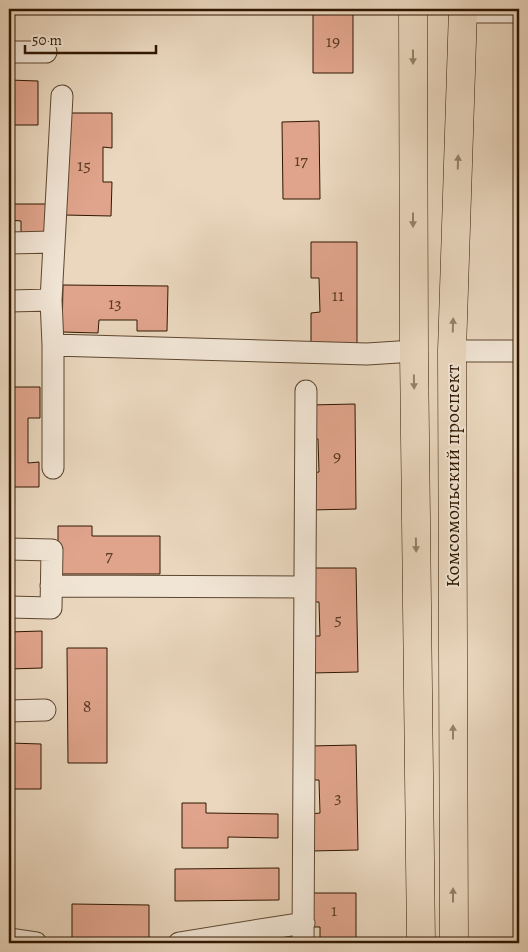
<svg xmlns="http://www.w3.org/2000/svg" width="528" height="952" viewBox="0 0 528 952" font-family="Alegreya,serif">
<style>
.building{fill:#e0a48c;stroke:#301700}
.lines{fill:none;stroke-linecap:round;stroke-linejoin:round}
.minor-casing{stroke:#5e4730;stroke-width:23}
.major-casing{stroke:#301700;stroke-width:29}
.minor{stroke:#f1e5d5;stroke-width:21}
.major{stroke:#ead7be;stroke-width:28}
.oneway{fill:#968168}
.labels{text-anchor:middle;stroke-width:4;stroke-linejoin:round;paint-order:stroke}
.number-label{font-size:18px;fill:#5c3a23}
.street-label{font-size:20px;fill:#301700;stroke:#f1e5d5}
</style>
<rect width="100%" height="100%" fill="#ead7be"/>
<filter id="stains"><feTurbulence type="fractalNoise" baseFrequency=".004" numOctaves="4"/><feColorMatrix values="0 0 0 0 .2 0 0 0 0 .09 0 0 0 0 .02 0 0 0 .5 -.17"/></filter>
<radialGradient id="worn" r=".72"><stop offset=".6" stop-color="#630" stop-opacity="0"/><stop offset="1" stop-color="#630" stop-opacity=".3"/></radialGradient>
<!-- building -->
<path class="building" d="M 313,9 L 353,9 L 353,73 L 313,73 Z
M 9,80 L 38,81 L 38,125 L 9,125 Z
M 66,113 L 112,113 L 112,148 L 103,147 L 103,182 L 112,182 L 111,216 L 64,215 Z
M 319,121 L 320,199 L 283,199 L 282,122 Z
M 9,204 L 47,204 L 46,238 L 21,237 L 21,221 L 9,220 Z
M 311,242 L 357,242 L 357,348 L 311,348 L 311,313 L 320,312 L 319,278 L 311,278 Z
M 63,285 L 168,286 L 167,331 L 137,331 L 137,320 L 99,320 L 98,333 L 62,332 Z
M 9,387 L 40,387 L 40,418 L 28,418 L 28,463 L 39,462 L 39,487 L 9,487 Z
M 355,404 L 356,509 L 310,510 L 309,473 L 319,472 L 318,439 L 310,439 L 309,405 Z
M 58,526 L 92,526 L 92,536 L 160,536 L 160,574 L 58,574 Z
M 311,568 L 356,568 L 358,672 L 311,673 L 310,636 L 320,636 L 319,602 L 311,602 Z
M 42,631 L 42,668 L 9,669 L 9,632 Z
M 67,648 L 107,648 L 107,763 L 68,763 Z
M 9,743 L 41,744 L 41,789 L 9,789 Z
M 356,745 L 358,850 L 311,851 L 310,814 L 320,813 L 319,780 L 311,780 L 310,746 Z
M 182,803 L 206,803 L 206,813 L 278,814 L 278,838 L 228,837 L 228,848 L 182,848 Z
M 279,868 L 279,900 L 175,901 L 175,869 Z
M 312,893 L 356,893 L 356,943 L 320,943 L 320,927 L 312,927 Z
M 72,904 L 149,905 L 149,941 L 72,941 Z"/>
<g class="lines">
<!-- minor casing -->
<g class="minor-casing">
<path id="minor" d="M 464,12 L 519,12
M 9,52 L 46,52
M 9,243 L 54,242
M 51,300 L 62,96
M 9,301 L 51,300 L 53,345 L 367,354 L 414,351
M 53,345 L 53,468
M 452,351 L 519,351
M 9,549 L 52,550 L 51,608 L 9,607
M 51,586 L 305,587
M 9,711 L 45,710
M 9,939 L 36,943
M 179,943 L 304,923
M 303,943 L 306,391"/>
</g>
<!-- major casing -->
<g class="major-casing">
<path id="major" d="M 413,9 L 414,351 L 421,943
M 454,943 L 452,351 L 463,9"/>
</g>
<!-- minor -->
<use href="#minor" class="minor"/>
<!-- major -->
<use href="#major" class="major"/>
</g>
<!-- one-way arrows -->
<defs><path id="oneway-solid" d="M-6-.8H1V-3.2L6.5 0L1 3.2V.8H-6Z" transform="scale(1.25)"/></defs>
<g class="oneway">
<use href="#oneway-solid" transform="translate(413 57) rotate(90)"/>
<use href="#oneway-solid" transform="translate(458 162) rotate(-88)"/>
<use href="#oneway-solid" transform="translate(413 220) rotate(90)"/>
<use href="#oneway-solid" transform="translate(453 325) rotate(-88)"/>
<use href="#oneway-solid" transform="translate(414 382) rotate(89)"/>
<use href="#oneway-solid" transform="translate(416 545) rotate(89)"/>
<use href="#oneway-solid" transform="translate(453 732) rotate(-90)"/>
<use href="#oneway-solid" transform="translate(453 895) rotate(-90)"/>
</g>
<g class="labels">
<!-- number labels -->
<g class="number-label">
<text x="333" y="47">19</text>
<text x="301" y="166">17</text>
<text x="84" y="171">15</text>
<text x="338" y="301">11</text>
<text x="115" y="309">13</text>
<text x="337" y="462">9</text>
<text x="109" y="561">7</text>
<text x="338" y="625">5</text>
<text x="87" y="712">8</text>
<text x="338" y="803">3</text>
<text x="334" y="916">1</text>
</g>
<!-- street labels -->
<g class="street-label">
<text transform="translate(452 476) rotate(-90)" y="7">Комсомольский проспект</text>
</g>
</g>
<!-- margin -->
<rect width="528" height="952" fill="none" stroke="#ead7be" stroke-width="30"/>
<rect x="10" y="10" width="508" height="932" fill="none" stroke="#301700" stroke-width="2.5"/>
<rect x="15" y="15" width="498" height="922" fill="none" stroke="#301700"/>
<!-- scale -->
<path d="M25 45v8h131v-8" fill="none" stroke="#301700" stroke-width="2.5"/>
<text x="32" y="45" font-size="15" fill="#301700" stroke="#f1e5d5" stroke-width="4" paint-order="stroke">50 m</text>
<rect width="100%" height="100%" filter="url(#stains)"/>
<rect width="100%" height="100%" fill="url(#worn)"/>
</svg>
